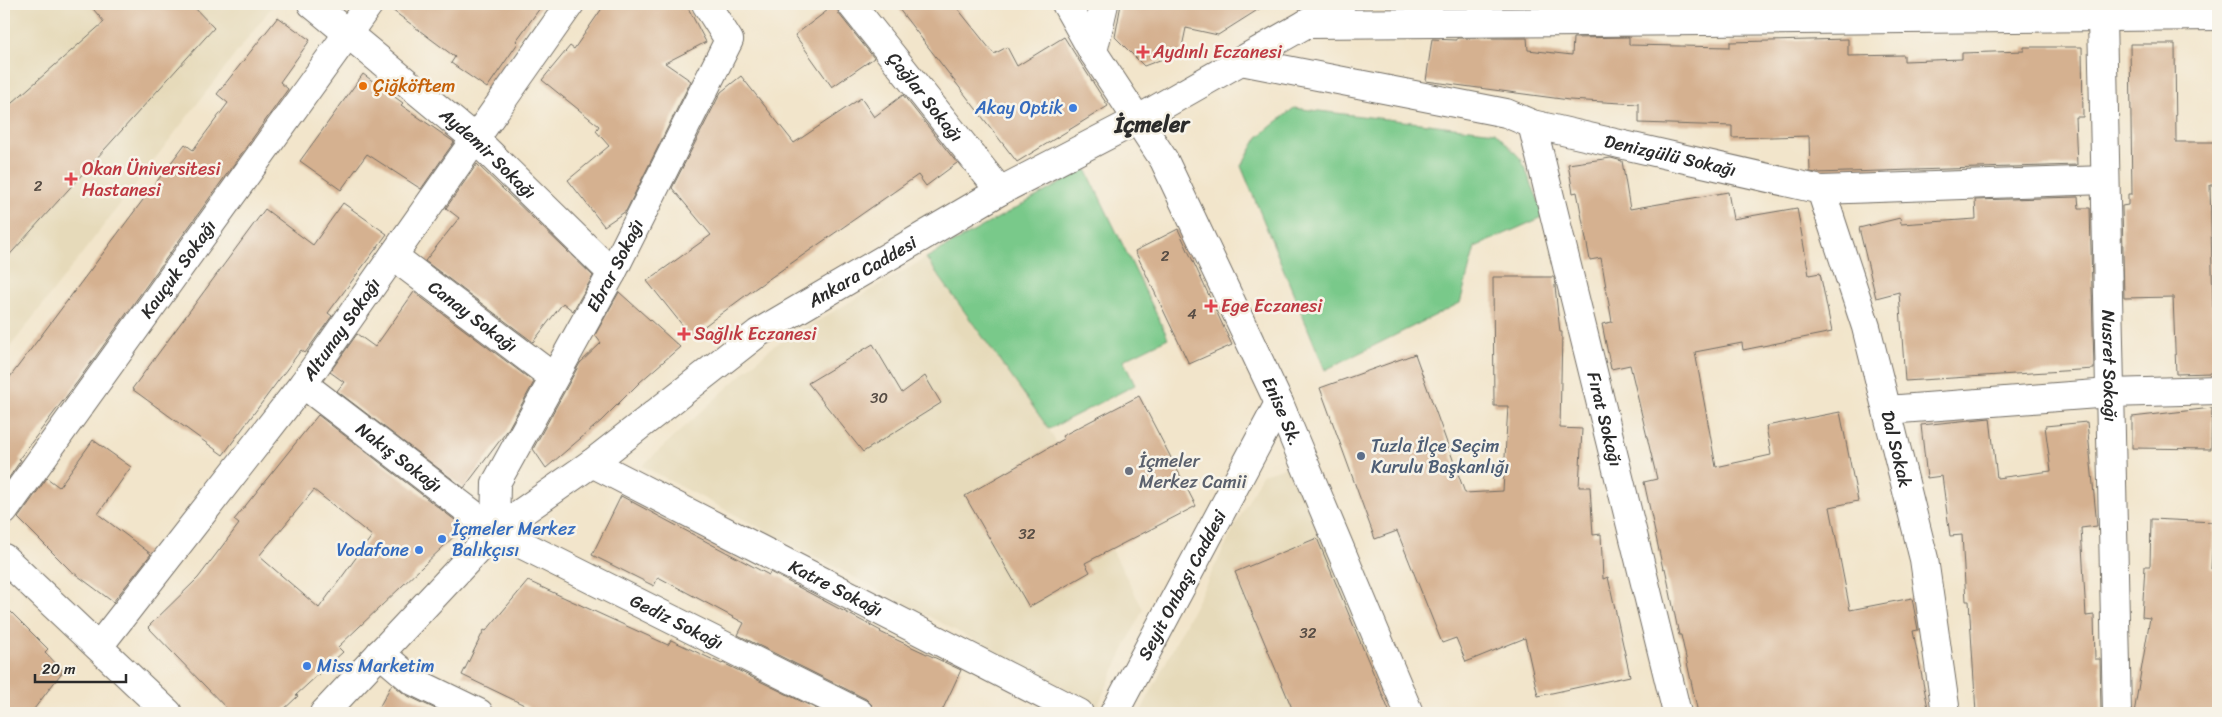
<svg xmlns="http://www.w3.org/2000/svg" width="2222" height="717" viewBox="0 0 2222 717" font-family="Sriracha,sans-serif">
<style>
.built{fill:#e6daba}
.green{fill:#79c98a;stroke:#527a5a}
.building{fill:#d5b190;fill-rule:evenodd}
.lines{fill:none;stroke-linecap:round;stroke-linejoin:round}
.minor-casing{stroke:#716c63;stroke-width:30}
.tertiary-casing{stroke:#716c63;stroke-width:30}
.minor{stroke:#fff;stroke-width:28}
.tertiary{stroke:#fff;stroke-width:28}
.health-dot{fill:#e0444e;stroke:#f7f3e8;stroke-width:2}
.food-dot{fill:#e8710a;stroke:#f7f3e8;stroke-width:2}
.shop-dot{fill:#3f7fe0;stroke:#f7f3e8;stroke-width:2}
.service-dot{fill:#5c6f8a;stroke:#f7f3e8;stroke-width:2}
.worship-dot{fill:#6b7280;stroke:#f7f3e8;stroke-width:2}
.labels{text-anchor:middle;stroke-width:5;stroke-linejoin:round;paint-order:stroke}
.number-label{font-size:15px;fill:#564c44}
.health-label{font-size:18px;fill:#be3a42;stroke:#f7f3e8;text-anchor:start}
.food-label{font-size:18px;fill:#c56008;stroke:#f7f3e8;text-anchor:start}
.street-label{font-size:18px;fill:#2b2b2b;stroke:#f7f3e8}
.shop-label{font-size:18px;fill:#366cbe;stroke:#f7f3e8;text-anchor:end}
.service-label{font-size:18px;fill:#4e5e75;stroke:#f7f3e8;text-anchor:start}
.worship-label{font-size:18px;fill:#5b616d;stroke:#f7f3e8;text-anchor:start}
.district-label{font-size:22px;font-weight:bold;fill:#2b2b2b;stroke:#f7f3e8}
</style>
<rect width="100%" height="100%" fill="#f7f3e8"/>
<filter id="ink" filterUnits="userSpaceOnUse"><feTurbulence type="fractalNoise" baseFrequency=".02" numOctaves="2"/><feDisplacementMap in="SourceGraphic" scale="10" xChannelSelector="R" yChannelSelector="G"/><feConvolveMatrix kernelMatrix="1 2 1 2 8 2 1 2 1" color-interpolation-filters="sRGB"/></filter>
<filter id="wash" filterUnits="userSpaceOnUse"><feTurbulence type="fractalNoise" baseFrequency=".0096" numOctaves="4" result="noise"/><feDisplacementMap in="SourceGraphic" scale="20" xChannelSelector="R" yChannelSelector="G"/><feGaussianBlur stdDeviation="1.12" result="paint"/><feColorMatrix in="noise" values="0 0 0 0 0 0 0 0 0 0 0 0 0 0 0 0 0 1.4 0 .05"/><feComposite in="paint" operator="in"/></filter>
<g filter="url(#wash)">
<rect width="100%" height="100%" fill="#f2e5cb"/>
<!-- built -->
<path class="built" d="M 4,4 L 274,4 L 4,355 Z
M 926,258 L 1049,429 L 1143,609 L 1098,705 L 642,466 L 772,347 Z
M 1296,464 L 1401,713 L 1140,713 L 1262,474 Z"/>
<!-- green -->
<path class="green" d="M 1294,108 L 1495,132 L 1521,159 L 1545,216 L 1475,247 L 1460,303 L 1325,370 L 1241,166 L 1258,137 Z
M 1086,169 L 1168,338 L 1123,360 L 1135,385 L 1049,429 L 926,258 Z"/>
<g id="blocks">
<!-- building -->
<path class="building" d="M 89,4 L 191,4 L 214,28 L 4,261 L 4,110 L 104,22 Z
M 384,4 L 543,4 L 516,41 L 518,43 L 487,88 L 451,63 L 455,57 Z
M 605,4 L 686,4 L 706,42 L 665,63 L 691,81 L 626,211 L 604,226 L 568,180 L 609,146 L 596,131 L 599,126 L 542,80 L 570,46 L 574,49 Z
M 836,4 L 839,14 L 874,58 L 832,87 L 795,35 Z
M 895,4 L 954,4 L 994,54 L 1007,47 L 1017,66 L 1064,37 L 1108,106 L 1017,162 Z
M 1121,4 L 1267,4 L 1218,35 L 1186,28 L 1181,52 L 1144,66 L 1115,37 Z
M 1449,4 L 1524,4 L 1524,7 L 1450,7 Z
M 1575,4 L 1627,4 L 1628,6 L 1575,6 Z
M 278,17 L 310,40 L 280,82 L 288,89 L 78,381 L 19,459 L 21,460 L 4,485 L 4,385 L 185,144 L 193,150 L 228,103 L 217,94 Z
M 1629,37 L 1629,45 L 1730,47 L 1730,42 L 1848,39 L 1848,56 L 1904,55 L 1904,61 L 1962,59 L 1962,53 L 2024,51 L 2024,47 L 2082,47 L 2083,117 L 2075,117 L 2077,165 L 1816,173 L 1810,172 L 1809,136 L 1732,138 L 1732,126 L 1639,123 L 1639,104 L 1569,100 L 1426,81 L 1432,39 L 1457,40 L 1457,38 L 1527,38 L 1528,50 L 1572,55 L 1573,38 Z
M 2130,44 L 2175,44 L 2176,142 L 2218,142 L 2218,185 L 2210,185 L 2213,307 L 2218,306 L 2218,370 L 2212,370 L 2212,373 L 2176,374 L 2173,297 L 2124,298 L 2122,206 L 2128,205 L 2128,194 L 2132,194 Z
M 363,74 L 403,103 L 401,105 L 454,142 L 421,189 L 367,154 L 341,190 L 300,161 Z
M 741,76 L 794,143 L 861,98 L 874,117 L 903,95 L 957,163 L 926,186 L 918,175 L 753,290 L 691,336 L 647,281 L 711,235 L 672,188 L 721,92 Z
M 1611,158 L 1622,161 L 1630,209 L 1728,192 L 1733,219 L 1797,208 L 1809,275 L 1820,273 L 1832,332 L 1743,350 L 1742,343 L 1695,352 L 1716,467 L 1771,455 L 1766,426 L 1840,412 L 1858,501 L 1830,507 L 1850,610 L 1912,598 L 1918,630 L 1913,631 L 1929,713 L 1698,713 L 1681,635 L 1679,635 L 1665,568 L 1663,569 L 1644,482 L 1657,479 L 1630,365 L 1611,369 L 1602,324 L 1612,322 L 1601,258 L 1590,260 L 1577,192 L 1573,193 L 1568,164 Z
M 477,164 L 593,276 L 573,311 L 563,303 L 533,342 L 425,261 L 459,218 L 446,208 Z
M 2078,197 L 2079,208 L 2090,208 L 2094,369 L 1905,381 L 1899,292 L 1876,298 L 1859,228 L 1900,218 L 1901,224 L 1976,219 L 1975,200 Z
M 343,203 L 387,234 L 328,313 L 332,316 L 305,353 L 301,350 L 223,455 L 132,389 L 265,209 L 313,245 Z
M 1178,229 L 1232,345 L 1189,364 L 1135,251 Z
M 1493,277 L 1554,277 L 1560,332 L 1562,332 L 1560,428 L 1582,429 L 1579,487 L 1590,487 L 1593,535 L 1601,534 L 1603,579 L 1608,577 L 1630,676 L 1538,696 L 1525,638 L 1466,662 L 1456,638 L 1442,643 L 1397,531 L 1375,539 L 1320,388 L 1415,354 L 1465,493 L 1503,491 L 1508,406 L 1494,406 Z
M 414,292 L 534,382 L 507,431 L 464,488 L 337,391 L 344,382 L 330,372 L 357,334 L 375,347 Z
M 619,292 L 680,347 L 640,382 L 601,421 L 546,468 L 533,449 L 580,363 L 601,343 L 595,335 Z
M 873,344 L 902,393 L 925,376 L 941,403 L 863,452 L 808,383 Z
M 1139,396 L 1196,506 L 1085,563 L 1090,572 L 1029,607 L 965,496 L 1064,439 L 1062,436 Z
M 2212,408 L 2211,449 L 2132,448 L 2132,417 Z
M 318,415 L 464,527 L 338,647 L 343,652 L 296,695 L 298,696 L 280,713 L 231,713 L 148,627 L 198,578 L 239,524 L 234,520 ZM 314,490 L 372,536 L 319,608 L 259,556 Z
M 1990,418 L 1997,478 L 2051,471 L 2045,426 L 2087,422 L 2097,526 L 2081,528 L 2086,616 L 2094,615 L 2095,659 L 2100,659 L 2101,713 L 1976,713 L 1969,601 L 1966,601 L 1962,535 L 1950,536 L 1942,476 L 1927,478 L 1921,425 Z
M 93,440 L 131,467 L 98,514 L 151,554 L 113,602 L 70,570 L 18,518 L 47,478 L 59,487 Z
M 621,496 L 769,575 L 770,572 L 881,631 L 880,632 L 961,670 L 941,713 L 874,713 L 872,705 L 866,699 L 738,635 L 744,623 L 658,577 L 654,586 L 592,555 Z
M 2151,519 L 2214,522 L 2211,569 L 2215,569 L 2213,631 L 2218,632 L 2218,713 L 2134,713 L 2150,618 L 2142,617 L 2145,566 L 2150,566 Z
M 1317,538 L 1390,713 L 1294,713 L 1235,572 Z
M 528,581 L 668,645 L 671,640 L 722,664 L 723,663 L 825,713 L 541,713 L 462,675 L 484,630 L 486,631 Z
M 4,605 L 48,649 L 45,652 L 63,671 L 31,713 L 4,713 Z
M 392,684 L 406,695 L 444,713 L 376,713 Z"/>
</g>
</g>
<g filter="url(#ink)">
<use href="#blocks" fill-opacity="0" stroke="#716c63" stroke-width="1"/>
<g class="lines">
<!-- minor casing -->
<g class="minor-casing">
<g id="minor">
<path id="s1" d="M 312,4 L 475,139 L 612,273"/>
<path id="s2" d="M 851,4 L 1000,191"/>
<path id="s3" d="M 2102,18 L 2117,713"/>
<path d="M 1306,24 C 1610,21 1914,21 2218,16"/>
<path d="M 1093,52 L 1104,4"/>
<path id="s4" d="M 1241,61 L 1506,113 L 1532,124 L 1821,190 L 2105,180"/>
<path id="s5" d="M 1532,124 L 1677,713"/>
<path id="s6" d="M 1821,190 L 1866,327 L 1924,559 L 1946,713"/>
<path id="s7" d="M 393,256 L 553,377"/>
<path id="s8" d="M 303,384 L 495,531 L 859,713"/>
<path d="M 1887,410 L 2110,393 L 2218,390"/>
<path id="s9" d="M 592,463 L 1079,713"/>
<path id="s10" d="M 4,511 L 369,4"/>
<path id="s11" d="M 495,531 L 496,483 L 612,273 L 729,40 L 706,4"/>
<path d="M 4,558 L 168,713"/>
<path id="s12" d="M 99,646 L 303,384 L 570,4"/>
<path d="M 380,653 L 413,681 L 479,713"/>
<path id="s13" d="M 1114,713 L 1279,403"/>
</g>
</g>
<!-- tertiary casing -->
<g class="tertiary-casing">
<g id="tertiary">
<path id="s14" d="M 1066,4 L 1093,52 L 1164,160 L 1279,403 L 1409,713"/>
<path id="s15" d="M 324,713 L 495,531 L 592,463 L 758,333 L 1000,191 L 1137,120 L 1341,4"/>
</g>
</g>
<!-- minor -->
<use href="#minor" class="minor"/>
<!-- tertiary -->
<use href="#tertiary" class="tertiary"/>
</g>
</g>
<!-- markers -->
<g class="health-dot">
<path d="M1140.5 44.5h5v5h5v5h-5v5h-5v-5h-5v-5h5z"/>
<path d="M68.5 171.5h5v5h5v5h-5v5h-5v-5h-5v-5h5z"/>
<path d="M1208.5 298.5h5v5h5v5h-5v5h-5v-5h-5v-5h5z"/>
<path d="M681.5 326.5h5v5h5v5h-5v5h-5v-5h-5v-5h5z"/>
</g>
<circle class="food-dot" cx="363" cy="86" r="5"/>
<g class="shop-dot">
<circle cx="1073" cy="108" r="5"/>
<circle cx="442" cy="539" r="5"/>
<circle cx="419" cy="550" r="5"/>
<circle cx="307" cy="666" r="5"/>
</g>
<circle class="service-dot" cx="1361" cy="456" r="5"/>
<circle class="worship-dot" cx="1129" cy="471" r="5"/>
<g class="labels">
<!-- number labels -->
<g class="number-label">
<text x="38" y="191">2</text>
<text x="1165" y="261">2</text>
<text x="1192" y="319">4</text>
<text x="879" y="403">30</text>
<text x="1027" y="539">32</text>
<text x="1308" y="638">32</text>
</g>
<!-- health labels -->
<g class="health-label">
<text x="1153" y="58">Aydınlı Eczanesi</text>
<text x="82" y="175">Okan Üniversitesi<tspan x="82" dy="21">Hastanesi</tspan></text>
<text x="1221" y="312">Ege Eczanesi</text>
<text x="694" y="340">Sağlık Eczanesi</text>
</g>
<!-- food labels -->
<g class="food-label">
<text x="373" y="92">Çiğköftem</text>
</g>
<!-- street labels -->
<g class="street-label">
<text dy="6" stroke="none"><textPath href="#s2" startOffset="119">Çağlar Sokağı</textPath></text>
<text dy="6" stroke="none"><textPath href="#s1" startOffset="231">Aydemir Sokağı</textPath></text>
<text dy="6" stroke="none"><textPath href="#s4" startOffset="440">Denizgülü Sokağı</textPath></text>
<text dy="6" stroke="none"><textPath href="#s11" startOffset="296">Ebrar Sokağı</textPath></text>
<text dy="6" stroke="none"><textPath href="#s10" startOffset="298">Kauçuk Sokağı</textPath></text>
<text dy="6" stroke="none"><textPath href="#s15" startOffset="700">Ankara Caddesi</textPath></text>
<text dy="6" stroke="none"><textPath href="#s7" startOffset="100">Canay Sokağı</textPath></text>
<text dy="6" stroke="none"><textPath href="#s12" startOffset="399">Altunay Sokağı</textPath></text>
<text dy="6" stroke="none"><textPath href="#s3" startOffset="348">Nusret Sokağı</textPath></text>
<text dy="6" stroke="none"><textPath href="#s14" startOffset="462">Enise Sk.</textPath></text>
<text dy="6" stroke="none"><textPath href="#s5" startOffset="304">Fırat Sokağı</textPath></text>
<text dy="6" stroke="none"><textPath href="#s6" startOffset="270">Dal Sokak</textPath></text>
<text dy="6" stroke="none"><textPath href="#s8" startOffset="121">Nakış Sokağı</textPath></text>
<text dy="6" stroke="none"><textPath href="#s13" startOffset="145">Seyit Onbaşı Caddesi</textPath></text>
<text dy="6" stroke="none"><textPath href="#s9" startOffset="274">Katre Sokağı</textPath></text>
<text dy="6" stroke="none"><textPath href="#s8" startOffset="445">Gediz Sokağı</textPath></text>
</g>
<!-- shop labels -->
<g class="shop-label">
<text x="1063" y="114">Akay Optik</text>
<text x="452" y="535" text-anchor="start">İçmeler Merkez<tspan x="452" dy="21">Balıkçısı</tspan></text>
<text x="409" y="556">Vodafone</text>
<text x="317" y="672" text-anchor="start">Miss Marketim</text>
</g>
<!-- service labels -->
<g class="service-label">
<text x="1371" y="452">Tuzla İlçe Seçim<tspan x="1371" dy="21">Kurulu Başkanlığı</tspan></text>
</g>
<!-- worship labels -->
<g class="worship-label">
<text x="1139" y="467">İçmeler<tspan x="1139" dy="21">Merkez Camii</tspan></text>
</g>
<!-- district labels -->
<g class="district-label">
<text x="1152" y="132">İçmeler</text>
</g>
</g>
<!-- margin -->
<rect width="2222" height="717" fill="none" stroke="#f7f3e8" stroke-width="20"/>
<!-- scale -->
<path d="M35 674v8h91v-8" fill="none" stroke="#2b2b2b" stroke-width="2.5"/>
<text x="42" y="674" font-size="15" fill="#2b2b2b" stroke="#f7f3e8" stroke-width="4" paint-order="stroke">20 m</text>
</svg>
